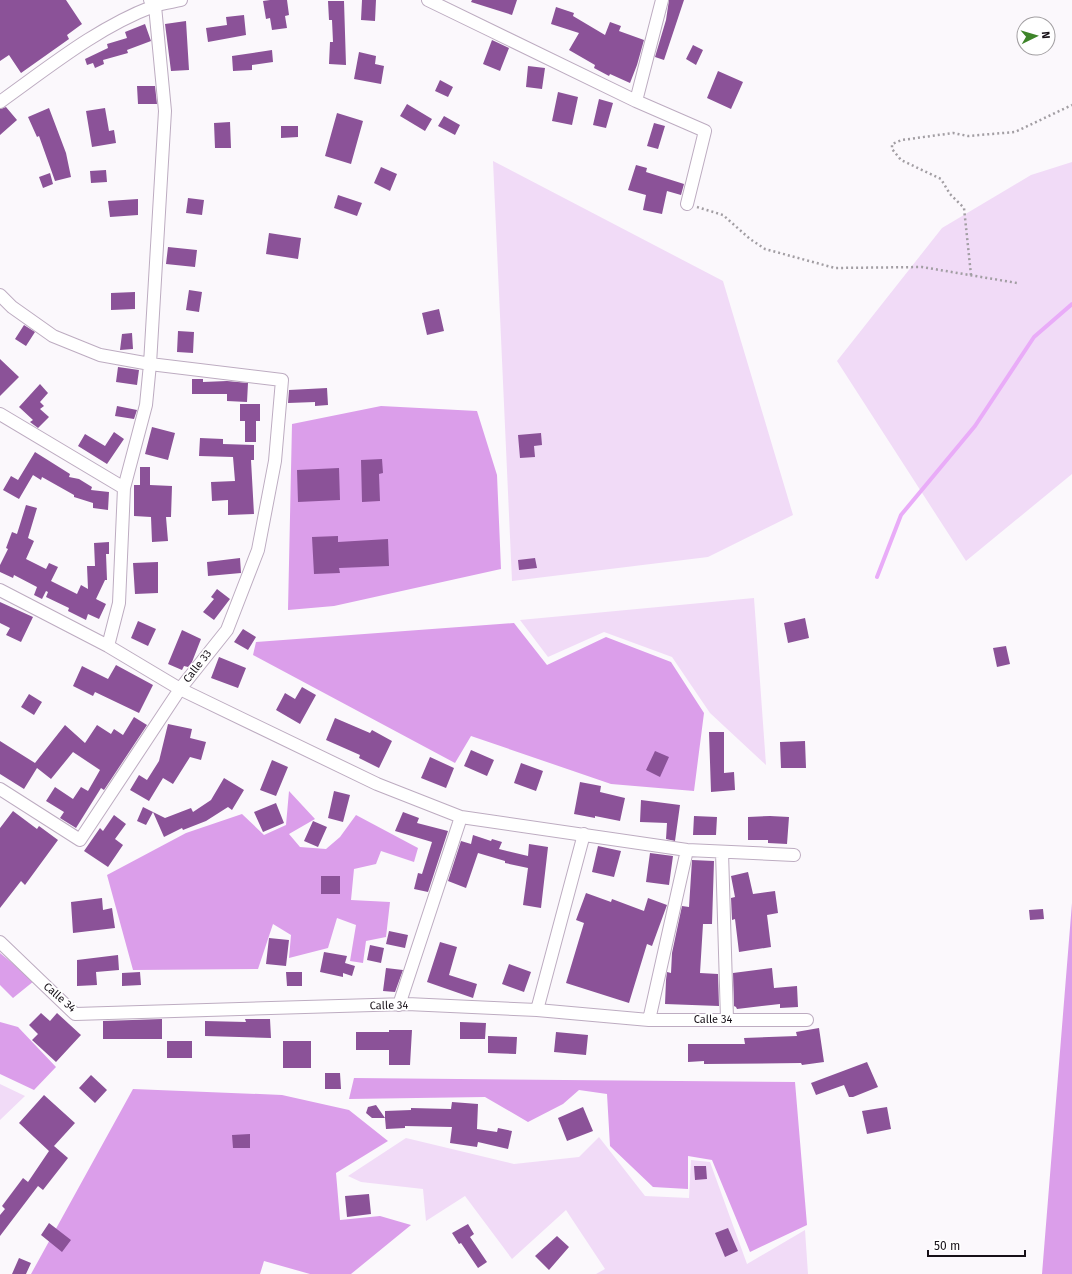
<svg xmlns="http://www.w3.org/2000/svg" width="1072" height="1274" viewBox="0 0 1072 1274" font-family="'Fira Sans',sans-serif">
<style>
.green{fill:#f1dbf7}
.forest{fill:#db9eea}
.lines{fill:none;stroke-linecap:round;stroke-linejoin:round}
.stream{stroke:#e9acf8;stroke-width:4}
.building{fill:#8b5298}
.street-casing{stroke:#bdacc1;stroke-width:14}
.path{stroke:#a29ea3;stroke-width:2.5;stroke-dasharray:2 3;stroke-linecap:butt}
.street{stroke:#fff;stroke-width:12}
.labels{text-anchor:middle;stroke-width:3.5;stroke-linejoin:round;paint-order:stroke}
.street-label{font-size:11px;fill:#161017;stroke:#fff}
</style>
<rect width="100%" height="100%" fill="#fbf8fc"/>
<!-- green -->
<path class="green" d="M 493,161 L 723,281 L 793,515 L 708,557 L 512,581 Z
M 1072,162 L 1072,474 L 966,561 L 837,361 L 942,228 L 1031,175 Z
M 754,598 L 766,765 L 710,713 L 672,657 L 604,632 L 548,657 L 520,620 Z
M 0,1084 L 25,1096 L 0,1120 Z
M 599,1137 L 645,1196 L 689,1198 L 691,1160 L 710,1162 L 747,1264 L 805,1230 L 808,1274 L 596,1274 L 605,1269 L 566,1210 L 512,1259 L 465,1196 L 426,1221 L 423,1189 L 361,1182 L 348,1176 L 406,1138 L 514,1164 L 579,1157 Z"/>
<!-- forest -->
<path class="forest" d="M 381,406 L 477,411 L 497,475 L 501,569 L 334,606 L 288,610 L 292,424 Z
M 514,623 L 547,665 L 606,637 L 671,662 L 704,713 L 694,791 L 611,784 L 471,736 L 455,763 L 253,655 L 256,642 Z
M 289,791 L 315,819 L 289,834 L 300,847 L 326,849 L 340,837 L 356,815 L 418,848 L 414,862 L 381,851 L 376,864 L 354,869 L 351,900 L 390,902 L 386,937 L 366,941 L 363,963 L 350,961 L 356,925 L 337,918 L 328,948 L 289,958 L 291,935 L 273,924 L 258,969 L 133,970 L 107,875 L 186,833 L 242,814 L 264,835 L 286,825 Z
M 1072,903 L 1072,1274 L 1042,1274 Z
M 0,953 L 34,981 L 13,998 L 0,985 Z
M 0,1022 L 18,1027 L 56,1067 L 34,1090 L 0,1074 Z
M 354,1078 L 795,1082 L 807,1225 L 750,1252 L 712,1160 L 688,1156 L 688,1189 L 653,1187 L 610,1146 L 607,1094 L 579,1090 L 563,1104 L 528,1122 L 485,1097 L 349,1099 Z
M 133,1089 L 282,1095 L 349,1110 L 388,1141 L 336,1173 L 340,1220 L 380,1216 L 411,1225 L 351,1274 L 310,1274 L 264,1261 L 260,1274 L 31,1274 Z"/>
<g class="lines">
<!-- stream -->
<path class="stream" d="M 877,577 L 901,515 L 975,426 L 1034,337 L 1072,304"/>
</g>
<!-- building -->
<path class="building" d="M 0,0 L 66,0 L 82,24 L 67,35 L 69,39 L 21,73 L 9,55 L 0,61 Z
M 270,0 L 287,0 L 289,15 L 285,16 L 287,28 L 272,30 L 270,18 L 266,19 L 263,1 Z
M 362,0 L 376,0 L 375,21 L 361,20 Z
M 472,0 L 517,0 L 512,15 L 471,2 Z
M 669,0 L 684,0 L 664,60 L 655,57 L 666,20 Z
M 328,1 L 344,1 L 346,65 L 329,64 L 330,42 L 333,42 L 332,20 L 329,20 Z
M 556,7 L 574,13 L 573,16 L 605,35 L 610,22 L 621,26 L 619,31 L 644,40 L 637,65 L 630,83 L 610,74 L 609,76 L 594,68 L 595,65 L 569,50 L 579,33 L 551,24 Z
M 244,15 L 246,35 L 208,42 L 206,28 L 227,25 L 226,17 Z
M 186,21 L 189,70 L 171,71 L 165,24 Z
M 145,24 L 151,41 L 127,50 L 128,53 L 103,60 L 104,64 L 95,68 L 93,63 L 87,65 L 85,59 L 108,48 L 107,44 L 127,38 L 125,32 Z
M 492,40 L 509,48 L 500,71 L 483,64 Z
M 693,45 L 703,50 L 696,65 L 686,59 Z
M 272,50 L 273,62 L 252,65 L 252,70 L 233,71 L 232,56 Z
M 359,52 L 376,56 L 375,64 L 384,66 L 381,84 L 354,79 Z
M 528,66 L 545,68 L 542,89 L 526,87 Z
M 718,71 L 743,82 L 731,109 L 707,98 Z
M 440,80 L 453,87 L 448,97 L 435,91 Z
M 137,86 L 155,86 L 157,104 L 138,104 Z
M 558,92 L 578,97 L 572,125 L 552,121 Z
M 599,99 L 613,103 L 606,128 L 593,125 Z
M 407,104 L 432,119 L 425,131 L 400,116 Z
M 6,107 L 17,120 L 0,135 L 0,109 Z
M 49,108 L 66,153 L 71,177 L 55,181 L 39,136 L 37,137 L 28,117 Z
M 105,108 L 109,131 L 114,130 L 116,143 L 92,147 L 86,111 Z
M 337,113 L 363,121 L 351,164 L 325,156 Z
M 444,116 L 460,125 L 455,135 L 438,126 Z
M 230,122 L 231,148 L 215,148 L 214,123 Z
M 654,123 L 665,126 L 658,149 L 647,146 Z
M 281,126 L 298,126 L 298,137 L 281,138 Z
M 636,165 L 647,168 L 646,172 L 684,184 L 681,195 L 667,191 L 662,214 L 643,210 L 646,195 L 628,190 Z
M 381,167 L 397,174 L 390,191 L 374,183 Z
M 106,170 L 107,182 L 91,183 L 90,171 Z
M 50,173 L 53,184 L 43,188 L 39,177 Z
M 338,195 L 362,203 L 357,216 L 334,208 Z
M 188,198 L 204,200 L 202,215 L 186,213 Z
M 138,199 L 138,215 L 110,217 L 108,201 Z
M 269,233 L 301,238 L 298,259 L 266,254 Z
M 168,247 L 197,250 L 195,267 L 166,264 Z
M 189,290 L 202,292 L 199,312 L 186,310 Z
M 135,292 L 135,309 L 111,310 L 111,293 Z
M 439,309 L 444,331 L 427,335 L 422,313 Z
M 24,325 L 35,332 L 26,346 L 15,339 Z
M 178,331 L 194,332 L 193,353 L 177,352 Z
M 132,333 L 133,349 L 120,350 L 122,334 Z
M 0,359 L 19,377 L 0,396 Z
M 118,367 L 139,370 L 137,385 L 116,382 Z
M 192,379 L 203,379 L 203,382 L 227,381 L 248,383 L 247,402 L 227,401 L 227,394 L 192,394 Z
M 40,384 L 48,393 L 40,402 L 44,406 L 40,409 L 49,417 L 38,428 L 30,422 L 33,420 L 19,407 Z
M 327,388 L 328,405 L 315,406 L 315,402 L 288,403 L 289,390 Z
M 240,404 L 260,404 L 260,421 L 256,421 L 256,442 L 245,442 L 245,421 L 240,421 Z
M 117,406 L 137,410 L 134,419 L 115,416 Z
M 152,427 L 175,433 L 168,460 L 145,454 Z
M 114,432 L 124,439 L 107,464 L 78,446 L 85,434 L 105,446 Z
M 541,433 L 542,445 L 534,446 L 535,457 L 520,458 L 518,435 Z
M 200,438 L 223,439 L 223,444 L 254,445 L 254,460 L 251,460 L 254,514 L 228,515 L 228,500 L 212,501 L 211,482 L 235,481 L 233,457 L 199,456 Z
M 35,452 L 70,474 L 69,477 L 79,479 L 92,487 L 91,490 L 109,492 L 108,510 L 93,508 L 93,503 L 74,497 L 74,495 L 42,477 L 41,480 L 33,475 L 19,499 L 3,490 L 11,476 L 18,480 Z
M 382,459 L 383,473 L 379,474 L 380,501 L 362,502 L 361,460 Z
M 140,467 L 150,467 L 150,485 L 172,486 L 171,517 L 166,517 L 168,541 L 152,542 L 151,517 L 134,516 L 134,485 L 140,485 Z
M 339,468 L 340,500 L 298,502 L 297,470 Z
M 26,505 L 37,508 L 28,538 L 34,541 L 26,559 L 46,569 L 49,563 L 58,567 L 51,581 L 77,594 L 81,585 L 88,589 L 87,566 L 95,566 L 94,543 L 109,542 L 109,554 L 106,554 L 107,580 L 105,580 L 96,599 L 106,604 L 99,619 L 88,614 L 86,620 L 68,611 L 69,608 L 46,597 L 48,592 L 46,591 L 42,599 L 34,595 L 37,587 L 14,575 L 13,578 L 0,572 L 0,565 L 8,549 L 6,548 L 12,532 L 17,534 Z
M 338,536 L 338,542 L 388,539 L 389,566 L 339,568 L 340,573 L 314,574 L 312,537 Z
M 240,558 L 241,573 L 208,576 L 207,562 Z
M 535,558 L 537,568 L 519,570 L 518,560 Z
M 158,562 L 158,593 L 135,594 L 133,563 Z
M 217,589 L 230,599 L 214,620 L 203,612 L 214,599 L 211,597 Z
M 0,602 L 33,617 L 21,642 L 6,635 L 10,628 L 0,623 Z
M 805,618 L 809,638 L 788,643 L 784,623 Z
M 138,621 L 156,629 L 148,646 L 131,638 Z
M 243,629 L 256,637 L 248,650 L 234,642 Z
M 182,630 L 201,639 L 192,662 L 188,667 L 184,666 L 182,670 L 168,664 Z
M 1006,646 L 1010,664 L 997,667 L 993,648 Z
M 219,657 L 246,668 L 238,688 L 211,678 Z
M 116,665 L 153,685 L 139,713 L 95,692 L 93,696 L 73,686 L 82,666 L 108,679 Z
M 302,687 L 316,695 L 300,724 L 276,710 L 285,693 L 295,699 Z
M 29,694 L 42,702 L 34,715 L 21,707 Z
M 134,717 L 147,725 L 104,790 L 101,788 L 76,828 L 60,818 L 64,812 L 46,801 L 55,787 L 73,799 L 81,787 L 88,791 L 100,770 L 73,752 L 51,779 L 37,768 L 24,789 L 0,774 L 0,741 L 35,763 L 65,725 L 85,743 L 97,725 L 111,734 L 114,729 L 123,735 Z
M 335,718 L 370,733 L 372,730 L 392,741 L 379,768 L 359,758 L 360,755 L 326,740 Z
M 168,724 L 192,729 L 190,738 L 206,742 L 201,760 L 190,757 L 173,784 L 163,778 L 149,801 L 130,790 L 139,775 L 147,780 L 159,761 Z
M 709,732 L 724,732 L 724,773 L 734,772 L 735,790 L 711,792 Z
M 805,741 L 806,768 L 781,768 L 780,742 Z
M 471,750 L 494,760 L 487,776 L 464,766 Z
M 655,751 L 669,757 L 660,777 L 646,770 Z
M 430,757 L 454,768 L 446,788 L 421,778 Z
M 272,760 L 288,767 L 276,796 L 260,790 Z
M 521,763 L 543,771 L 536,791 L 514,783 Z
M 224,778 L 244,790 L 232,810 L 228,807 L 206,821 L 183,830 L 182,828 L 164,837 L 153,812 L 146,825 L 137,821 L 143,807 L 165,818 L 191,808 L 193,812 L 211,800 Z
M 580,782 L 601,786 L 600,792 L 625,798 L 620,821 L 595,816 L 595,818 L 574,814 Z
M 334,791 L 350,795 L 343,822 L 328,818 Z
M 641,800 L 680,805 L 675,841 L 666,839 L 667,823 L 640,822 Z
M 276,803 L 284,823 L 263,832 L 254,812 Z
M 13,811 L 37,829 L 39,826 L 58,840 L 25,885 L 21,881 L 0,908 L 0,828 Z
M 403,812 L 419,818 L 417,823 L 448,831 L 428,892 L 414,889 L 418,873 L 422,874 L 432,842 L 395,831 Z
M 114,815 L 126,824 L 115,839 L 123,845 L 108,867 L 84,851 L 100,828 L 103,831 Z
M 694,816 L 717,817 L 716,835 L 693,835 Z
M 770,816 L 789,817 L 787,844 L 768,843 L 768,840 L 748,840 L 748,817 Z
M 313,821 L 327,827 L 318,847 L 304,841 Z
M 473,835 L 491,841 L 492,839 L 502,842 L 499,849 L 528,856 L 529,844 L 548,847 L 541,908 L 523,905 L 528,868 L 505,863 L 505,861 L 478,853 L 466,888 L 448,881 L 461,841 L 471,844 Z
M 598,846 L 621,851 L 614,877 L 592,872 Z
M 650,853 L 673,856 L 669,885 L 646,882 Z
M 692,860 L 714,861 L 712,924 L 703,924 L 700,973 L 718,974 L 719,1006 L 665,1004 L 666,980 L 667,972 L 671,973 L 672,953 L 682,906 L 689,907 Z
M 748,872 L 753,894 L 775,891 L 778,913 L 767,915 L 771,947 L 739,952 L 735,919 L 732,920 L 731,898 L 735,897 L 731,876 Z
M 321,876 L 340,876 L 340,894 L 321,894 Z
M 586,893 L 611,902 L 612,899 L 644,911 L 648,898 L 667,905 L 652,946 L 647,944 L 629,1003 L 566,983 L 584,923 L 576,920 Z
M 102,898 L 103,910 L 112,908 L 115,928 L 73,933 L 71,902 Z
M 1043,909 L 1044,919 L 1030,920 L 1029,910 Z
M 389,931 L 408,935 L 405,948 L 386,944 Z
M 269,938 L 289,940 L 286,966 L 266,964 Z
M 440,942 L 457,947 L 449,975 L 477,984 L 473,998 L 427,982 Z
M 370,945 L 384,948 L 381,963 L 367,960 Z
M 324,952 L 347,956 L 345,963 L 355,966 L 352,976 L 343,973 L 343,977 L 320,972 Z
M 118,955 L 119,970 L 96,972 L 97,985 L 77,986 L 77,960 Z
M 509,964 L 531,972 L 524,992 L 502,984 Z
M 386,968 L 403,970 L 395,992 L 383,991 Z
M 772,968 L 774,988 L 797,986 L 798,1007 L 780,1008 L 780,1004 L 737,1009 L 736,1007 L 734,1006 L 733,973 Z
M 140,972 L 141,985 L 122,986 L 122,973 Z
M 286,972 L 302,972 L 302,986 L 287,986 Z
M 41,1013 L 50,1021 L 57,1013 L 81,1035 L 56,1062 L 32,1040 L 38,1034 L 29,1025 Z
M 162,1019 L 162,1039 L 103,1039 L 103,1021 Z
M 245,1019 L 270,1019 L 271,1038 L 205,1036 L 205,1021 L 246,1022 Z
M 460,1022 L 486,1023 L 485,1039 L 460,1039 Z
M 819,1028 L 824,1062 L 802,1065 L 801,1063 L 704,1064 L 704,1061 L 688,1062 L 688,1044 L 745,1044 L 744,1038 L 797,1036 L 796,1032 Z
M 389,1030 L 412,1030 L 410,1065 L 389,1065 L 389,1050 L 356,1050 L 356,1032 L 389,1032 Z
M 556,1032 L 588,1035 L 586,1055 L 554,1052 Z
M 488,1036 L 517,1037 L 516,1054 L 488,1053 Z
M 167,1041 L 192,1041 L 192,1058 L 167,1058 Z
M 283,1041 L 311,1041 L 311,1068 L 283,1068 Z
M 867,1062 L 878,1087 L 853,1097 L 849,1097 L 844,1085 L 816,1095 L 811,1083 Z
M 325,1073 L 340,1073 L 341,1089 L 325,1089 Z
M 91,1075 L 107,1090 L 95,1103 L 79,1088 Z
M 44,1095 L 75,1123 L 54,1146 L 68,1158 L 43,1190 L 38,1186 L 0,1236 L 0,1215 L 5,1209 L 2,1206 L 23,1178 L 28,1182 L 49,1151 L 19,1123 Z
M 452,1102 L 478,1104 L 477,1129 L 497,1132 L 498,1128 L 512,1131 L 508,1149 L 478,1142 L 477,1147 L 450,1143 L 452,1127 L 405,1126 L 405,1128 L 386,1129 L 385,1118 L 372,1118 L 366,1113 L 368,1107 L 376,1105 L 385,1118 L 385,1111 L 411,1110 L 411,1108 L 451,1109 Z
M 583,1107 L 593,1131 L 567,1141 L 558,1118 Z
M 887,1107 L 891,1129 L 867,1134 L 862,1111 Z
M 250,1134 L 250,1148 L 233,1148 L 232,1135 Z
M 694,1166 L 706,1166 L 707,1179 L 695,1180 Z
M 369,1194 L 371,1214 L 347,1217 L 345,1196 Z
M 49,1223 L 71,1240 L 62,1252 L 41,1235 Z
M 468,1224 L 474,1234 L 470,1237 L 487,1262 L 478,1268 L 461,1243 L 459,1244 L 452,1233 Z
M 728,1228 L 738,1251 L 725,1257 L 715,1233 Z
M 557,1236 L 569,1247 L 549,1270 L 535,1256 Z
M 19,1258 L 31,1263 L 26,1274 L 12,1274 Z"/>
<g class="lines">
<!-- street casing -->
<g class="street-casing">
<path id="street" d="M 428,0 L 636,101 L 705,131 L 687,204
M 636,101 L 662,0
M 0,102 C 49,67 98,27 154,6 C 163,3 172,2 181,0
M 0,295 L 12,307 L 53,336 L 100,355 L 150,364 L 282,380 L 275,461 L 258,550 L 227,630 L 180,689 L 80,840 L 0,789
M 0,414 L 124,488
M 0,590 L 108,646 L 180,689 L 377,784 L 461,817 L 687,850 L 794,855
M 108,646 L 119,603 L 124,488 L 146,405 L 150,364 L 165,111 L 155,6 L 150,0
M 722,852 L 727,1019
M 0,942 L 75,1014 L 407,1004 L 537,1010 L 649,1020 L 807,1020
M 399,1005 L 461,817
M 537,1010 L 584,834
M 649,1020 L 687,850"/>
</g>
<!-- path -->
<path class="path" d="M 697,207 L 723,215 L 750,239 L 765,249 L 835,268 L 922,267 L 1017,283
M 971,275 L 964,208 L 950,194 L 941,179 L 901,160 L 892,149 L 892,144 L 902,140 L 953,133 L 968,136 L 1015,132 L 1072,105"/>
<!-- street -->
<use href="#street" class="street"/>
</g>
<g class="labels">
<!-- street labels -->
<g class="street-label">
<text transform="translate(197 666) rotate(-52)" y="4">Calle 33</text>
<text transform="translate(60 997) rotate(41)" y="4">Calle 34</text>
<text transform="translate(389 1005) rotate(-1)" y="4">Calle 34</text>
<text x="713" y="1023">Calle 34</text>
</g>
</g>
<!-- north arrow -->
<g transform="translate(1036 36) rotate(85)"><circle r="19" fill="#ffffff" stroke="#a29fa2"/>
<path d="M0-3L7 15L0 10L-7 15Z" fill="#3d8429"/>
<text y="-6" font-size="11" font-weight="bold" text-anchor="middle" fill="#161017">N</text>
</g>
<!-- scale -->
<path d="M928 1250v6h97v-6" fill="none" stroke="#161017" stroke-width="2"/>
<text x="934" y="1250" font-size="12" fill="#161017" stroke="#ffffff" stroke-width="3" paint-order="stroke">50 m</text>
</svg>
